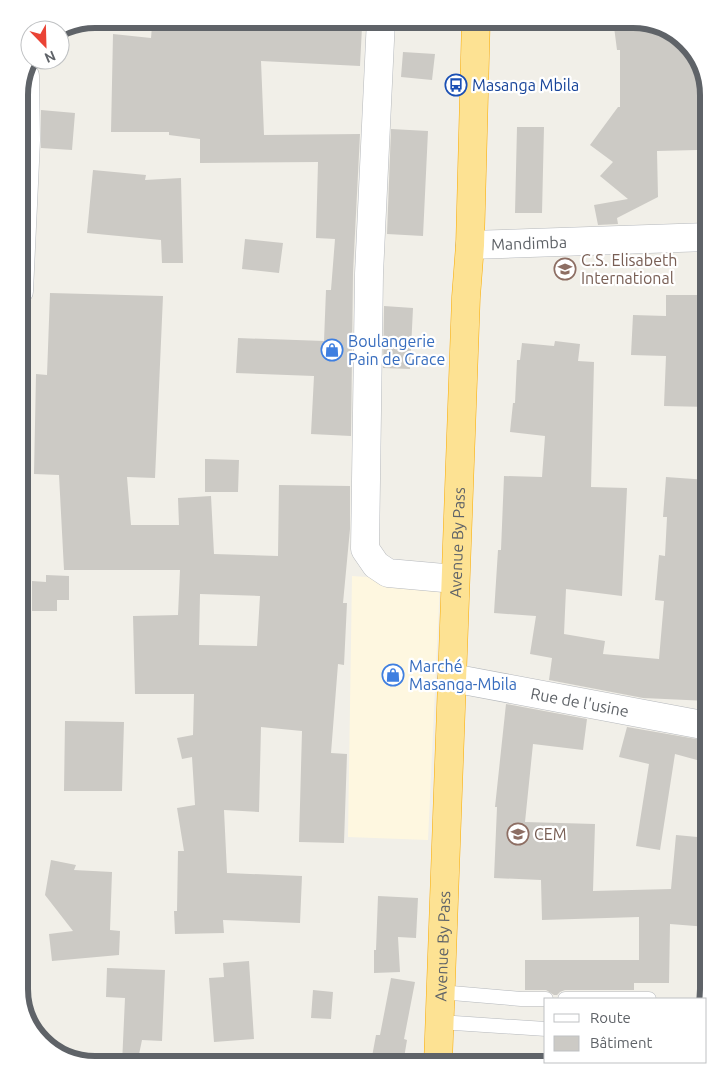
<svg xmlns="http://www.w3.org/2000/svg" width="727" height="1083" viewBox="0 0 727 1083" font-family="Ubuntu,sans-serif">
<style>
.commercial{fill:#fef7e0}
.building{fill:#cccac5;fill-rule:evenodd}
.lines{fill:none;stroke-linecap:round;stroke-linejoin:round}
.lane-casing{stroke:#b5b8bc;stroke-width:15}
.street-casing{stroke:#b5b8bc;stroke-width:29}
.highway-casing{stroke:#f9ab00;stroke-width:29}
.lane{stroke:#fff;stroke-width:14}
.street{stroke:#fff;stroke-width:28}
.highway{stroke:#fde293;stroke-width:28}
.labels{text-anchor:middle;stroke-width:4.5;stroke-linejoin:round;paint-order:stroke}
.transit-label{font-size:16px;fill:#164399;stroke:#fff;text-anchor:start}
.street-label{font-size:16px;fill:#5f6368;stroke:#fff}
.education-label{font-size:16px;fill:#785e54;stroke:#fff;text-anchor:start}
.shop-label{font-size:16px;fill:#366cbe;stroke:#fff;text-anchor:start}
.rim{fill:none;stroke:#5f6368;stroke-width:6}
</style>
<rect width="100%" height="100%" fill="#f1efe8"/>
<!-- commercial -->
<path class="commercial" d="M 352,576 L 440,582 L 428,840 L 348,837 Z"/>
<!-- building -->
<path class="building" d="M 184,19 L 362,27 L 360,66 L 261,61 L 264,135 L 360,134 L 353,273 L 351,436 L 311,434 L 314,376 L 236,373 L 238,338 L 324,341 L 326,290 L 331,290 L 335,239 L 316,238 L 318,162 L 200,163 L 200,139 L 169,135 L 169,132 L 111,132 L 113,34 L 151,38 L 152,26 L 183,29 Z
M 613,19 L 637,19 L 671,29 L 698,57 L 702,90 L 697,90 L 697,150 L 657,151 L 658,197 L 617,218 L 618,224 L 598,225 L 594,205 L 628,199 L 600,176 L 613,162 L 590,145 L 618,107 L 620,107 L 620,50 L 617,50 Z
M 403,52 L 435,54 L 432,80 L 401,77 Z
M 41,110 L 75,113 L 72,150 L 41,148 Z
M 517,127 L 544,127 L 542,213 L 515,213 Z
M 391,129 L 428,131 L 423,236 L 387,234 Z
M 93,170 L 146,175 L 145,180 L 181,178 L 183,263 L 162,263 L 161,240 L 87,233 Z
M 245,239 L 283,243 L 279,273 L 242,269 Z
M 50,293 L 163,296 L 155,478 L 127,477 L 131,525 L 179,525 L 178,498 L 211,496 L 214,554 L 278,556 L 279,485 L 350,486 L 350,529 L 343,603 L 347,603 L 344,665 L 338,664 L 331,753 L 347,754 L 344,843 L 299,842 L 302,731 L 261,727 L 259,812 L 224,810 L 227,873 L 302,876 L 300,923 L 223,920 L 224,933 L 175,934 L 174,911 L 177,911 L 178,851 L 184,851 L 177,808 L 195,805 L 192,757 L 182,759 L 177,738 L 193,735 L 194,694 L 135,694 L 133,616 L 178,615 L 180,570 L 64,570 L 59,475 L 34,474 L 36,374 L 47,375 ZM 200,594 L 260,596 L 257,646 L 199,645 Z
M 666,295 L 708,295 L 708,407 L 664,406 L 666,356 L 631,355 L 633,315 L 666,316 Z
M 384,306 L 413,308 L 410,369 L 383,368 Z
M 555,341 L 580,344 L 578,361 L 594,362 L 591,487 L 627,488 L 622,596 L 566,589 L 564,634 L 605,641 L 603,654 L 659,659 L 664,601 L 655,600 L 659,555 L 665,556 L 667,517 L 663,517 L 666,477 L 708,480 L 708,504 L 705,542 L 708,542 L 708,701 L 643,698 L 549,680 L 552,658 L 530,654 L 536,616 L 494,613 L 498,550 L 501,550 L 504,476 L 542,477 L 545,436 L 510,432 L 513,403 L 515,403 L 517,360 L 520,360 L 522,343 L 554,346 Z
M 205,459 L 239,460 L 238,492 L 205,492 Z
M 46,575 L 69,576 L 69,600 L 57,600 L 57,611 L 32,611 L 32,581 L 46,582 Z
M 506,704 L 587,719 L 583,750 L 533,744 L 525,822 L 595,824 L 593,891 L 671,889 L 676,835 L 708,838 L 708,927 L 670,924 L 669,983 L 634,983 L 634,990 L 565,990 L 560,992 L 557,995 L 554,995 L 546,990 L 525,990 L 525,960 L 639,960 L 639,917 L 542,920 L 541,880 L 494,878 L 497,807 L 495,807 Z
M 65,721 L 124,722 L 122,791 L 64,791 Z
M 627,727 L 708,741 L 708,763 L 675,754 L 660,850 L 636,846 L 649,764 L 619,757 Z
M 51,860 L 76,865 L 74,870 L 112,872 L 110,930 L 120,931 L 119,955 L 52,961 L 49,934 L 73,931 L 45,895 Z
M 378,896 L 418,898 L 416,938 L 398,937 L 400,972 L 374,973 L 374,950 L 376,950 Z
M 249,961 L 254,1039 L 214,1042 L 209,978 L 224,977 L 223,963 Z
M 107,968 L 165,970 L 162,1041 L 142,1040 L 137,1064 L 122,1064 L 125,998 L 106,997 Z
M 391,978 L 415,982 L 404,1039 L 407,1040 L 403,1064 L 382,1064 L 371,1062 L 376,1035 L 380,1035 Z
M 313,990 L 333,992 L 331,1019 L 311,1018 Z"/>
<g class="lines">
<!-- lane casing -->
<g class="lane-casing">
<path id="lane" d="M 440,992 L 521,999 L 546,999
M 565,999 L 649,999
M 439,1022 L 546,1029
M 596,1064 L 596,1062"/>
</g>
<!-- street casing -->
<g class="street-casing">
<g id="street">
<path d="M 381,19 L 369,274 L 365,549 L 376,565 L 388,573 L 455,579"/>
<path id="s1" d="M 470,245 L 708,237"/>
<path d="M 19,291 L 26,140 L 25,76"/>
<path id="s2" d="M 452,678 L 708,726"/>
</g>
</g>
<!-- highway casing -->
<g class="highway-casing">
<g id="highway">
<path id="s3" d="M 438,1064 L 466,297 L 470,245 L 476,19"/>
</g>
</g>
<!-- lane -->
<use href="#lane" class="lane"/>
<!-- street -->
<use href="#street" class="street"/>
<!-- highway -->
<use href="#highway" class="highway"/>
</g>
<!-- icons -->
<defs>
<g id="bus-ring" transform="scale(1.125)"><circle r="9.5" fill="#fff" stroke="#1a4fb4" stroke-width="1.5"/><path d="M-5-6H5V4H4V6H2V4H-2V6H-4V4H-5ZM-3.5-4V0h7V-4ZM-3.5 1.2v1.5H-2V1.2ZM2 1.2v1.5H3.5V1.2Z" fill="#1a4fb4"/></g>
<g id="school-ring" transform="scale(1.125)"><circle r="9.5" fill="#fff" stroke="#8d6e63" stroke-width="1.5"/><path d="M0-5L7-2L0 1L-7-2ZM-4 1L0 2.5L4 1V4Q0 6-4 4Z" fill="#8d6e63"/></g>
<g id="shop-ring" transform="scale(1.125)"><circle r="9.5" fill="#fff" stroke="#3f7fe0" stroke-width="1.5"/><path d="M-5-2.5h2.3a2.7 3.5 0 0 1 5.4 0H5L5.5 6h-11ZM-1.5-2.5h3a1.5 2.3 0 0 0-3 0Z" fill="#3f7fe0"/></g>
</defs>
<g fill-rule="evenodd">
<use href="#bus-ring" x="456" y="85"/>
<use href="#school-ring" x="565" y="269"/>
<use href="#shop-ring" x="332" y="350"/>
<use href="#shop-ring" x="393" y="675"/>
<use href="#school-ring" x="518" y="834"/>
</g>
<g class="labels">
<!-- transit labels -->
<g class="transit-label">
<text x="472" y="91">Masanga Mbila</text>
</g>
<!-- street labels -->
<g class="street-label">
<text dy="6" stroke="none"><textPath href="#s1" startOffset="59">Mandimba</textPath></text>
<text dy="6" stroke="none"><textPath href="#s3" startOffset="522">Avenue By Pass</textPath></text>
<text dy="6" stroke="none"><textPath href="#s2" startOffset="130">Rue de l'usine</textPath></text>
<text dy="6" stroke="none"><textPath href="#s3" startOffset="118">Avenue By Pass</textPath></text>
</g>
<!-- education labels -->
<g class="education-label">
<text x="581" y="266">C.S. Elisabeth<tspan x="581" dy="18">International</tspan></text>
<text x="534" y="840">CEM</text>
</g>
<!-- shop labels -->
<g class="shop-label">
<text x="348" y="347">Boulangerie<tspan x="348" dy="18">Pain de Grace</tspan></text>
<text x="409" y="672">Marché<tspan x="409" dy="18">Masanga-Mbila</tspan></text>
</g>
</g>
<!-- crop -->
<path d="M0 0H727V1083H0ZM95 28H633A67 67 0 0 1 700 95V989A67 67 0 0 1 633 1056H95A67 67 0 0 1 28 989V95A67 67 0 0 1 95 28Z" fill="#fff" fill-rule="evenodd"/>
<path class="rim" d="M95 28H633A67 67 0 0 1 700 95V989A67 67 0 0 1 633 1056H95A67 67 0 0 1 28 989V95A67 67 0 0 1 95 28Z"/>
<!-- legend -->
<rect x="544" y="998" width="162" height="65" fill="#ffffff" stroke="#bfc1c3"/>
<rect x="554" y="1014" width="25" height="8" fill="#ffffff" stroke="#bfc1c3"/>
<text x="590" y="1023" font-size="15" fill="#5f6368">Route</text>
<rect x="554" y="1036" width="25" height="15" fill="#cccac5" stroke="#bfc1c3"/>
<text x="590" y="1048" font-size="15" fill="#5f6368">Bâtiment</text>
<!-- north arrow -->
<g transform="translate(45 45) rotate(157)"><circle r="24" fill="#ffffff" stroke="#bfc1c3"/>
<path d="M0-4L9 19L0 12L-9 19Z" fill="#ea4335"/>
<text y="-8" font-size="14" font-weight="bold" text-anchor="middle" fill="#5f6368">N</text>
</g>
</svg>
